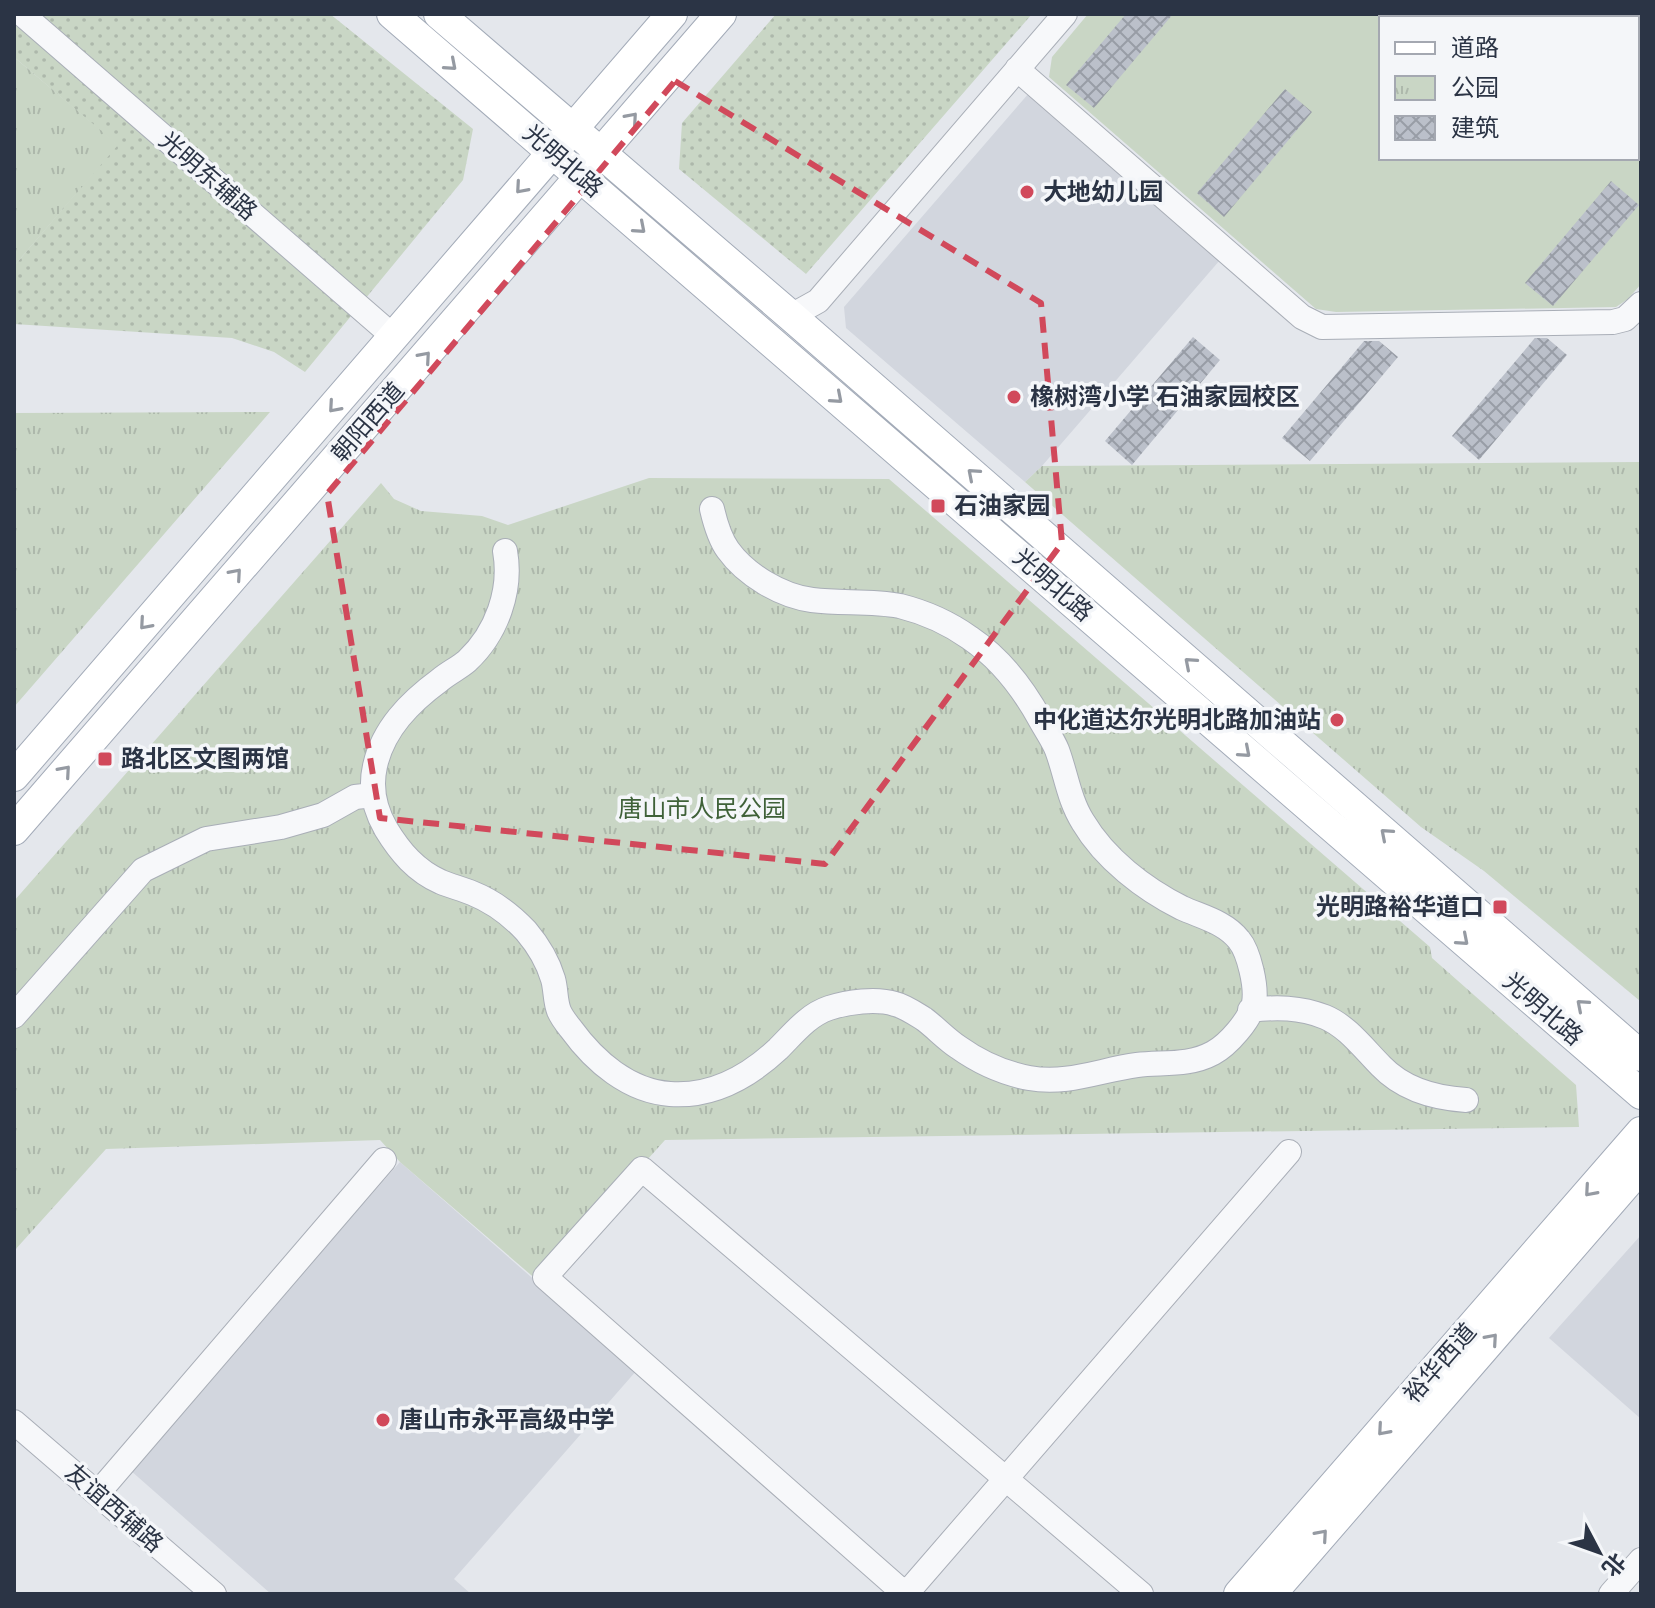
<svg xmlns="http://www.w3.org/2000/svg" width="1655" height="1608" viewBox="0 0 1655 1608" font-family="'Fira Sans','Noto Sans SC',sans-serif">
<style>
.built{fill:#d2d6de}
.grass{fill:url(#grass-dots)}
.park{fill:url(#park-tufts)}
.garden{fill:#c9d6c5;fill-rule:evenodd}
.building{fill:url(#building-cross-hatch)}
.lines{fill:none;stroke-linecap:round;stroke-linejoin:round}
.minor-casing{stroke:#a9aeb7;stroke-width:26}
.major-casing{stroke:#a3abb8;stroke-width:32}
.minor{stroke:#f7f8fa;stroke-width:24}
.major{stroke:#fff;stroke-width:30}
.oneway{stroke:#959aa2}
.marked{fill:none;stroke:#d1495b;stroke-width:6;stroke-dasharray:16 10;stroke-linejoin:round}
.poi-dot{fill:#d1495b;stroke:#f4f6f9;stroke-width:3}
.labels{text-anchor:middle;stroke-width:7;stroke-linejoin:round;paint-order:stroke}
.street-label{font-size:24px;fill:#2b3445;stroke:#f4f6f9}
.poi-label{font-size:24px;font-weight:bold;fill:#2b3445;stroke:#f4f6f9;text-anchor:start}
.park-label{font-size:24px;fill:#3f6138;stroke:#f4f6f9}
</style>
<defs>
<pattern id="grass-dots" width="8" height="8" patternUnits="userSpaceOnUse" patternTransform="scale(2)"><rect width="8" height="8" fill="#c9d6c5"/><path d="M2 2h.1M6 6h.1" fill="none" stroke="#adb8ab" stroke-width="1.8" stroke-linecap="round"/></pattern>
<pattern id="park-tufts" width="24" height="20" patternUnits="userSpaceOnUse" patternTransform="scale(2)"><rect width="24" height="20" fill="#c9d6c5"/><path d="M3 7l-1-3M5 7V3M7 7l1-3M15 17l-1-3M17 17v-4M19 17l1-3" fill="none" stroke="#adb8ab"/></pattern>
<pattern id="building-cross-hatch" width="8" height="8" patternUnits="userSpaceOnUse" patternTransform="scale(2)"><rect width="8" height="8" fill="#bbc0ca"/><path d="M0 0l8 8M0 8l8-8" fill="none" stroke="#989da6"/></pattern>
</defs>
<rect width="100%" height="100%" fill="#e4e7ec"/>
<!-- built -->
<path class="built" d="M 1029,93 L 1220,260 L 1042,466 L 1025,482 L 846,328 L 844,307 Z
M 400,1162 L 637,1370 L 454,1579 L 471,1594 L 271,1594 L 130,1470 Z
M 1641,1235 L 1641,1419 L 1549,1338 Z"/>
<!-- grass -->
<path class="grass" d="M 14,14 L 330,14 L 473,129 L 463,180 L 305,372 L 274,352 L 232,338 L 14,324 L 14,266 L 117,145 L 14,57 Z
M 776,14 L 1032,14 L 806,274 L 679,169 L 682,123 Z"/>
<!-- park -->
<path class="park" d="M 14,57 L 118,145 L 14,266 Z
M 270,412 L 14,707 L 14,413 Z
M 1641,462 L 1640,1001 L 1484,871 L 1421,827 L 1025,482 L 1042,466 Z
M 649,478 L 889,479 L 1430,947 L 1432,958 L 1576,1085 L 1579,1127 L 665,1140 L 538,1281 L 400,1162 L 380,1140 L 106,1149 L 14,1251 L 14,901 L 381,483 L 394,499 L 421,511 L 482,516 L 508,525 Z"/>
<!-- garden -->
<path class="garden" d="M 1088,14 L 1641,14 L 1641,284 L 1628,299 L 1616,307 L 1336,312 L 1316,309 L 1049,77 L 1052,57 ZM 1381,18 L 1637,18 L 1637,158 L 1381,158 Z"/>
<!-- building -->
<path class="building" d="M 1126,14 L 1173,14 L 1094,108 L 1066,85 Z
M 1285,89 L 1312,112 L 1224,217 L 1197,193 Z
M 1611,181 L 1639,205 L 1553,306 L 1525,283 Z
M 1193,337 L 1220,360 L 1132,465 L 1105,441 Z
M 1535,338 L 1547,338 L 1567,355 L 1479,460 L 1452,436 Z
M 1364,341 L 1379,341 L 1398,357 L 1310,461 L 1282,438 Z"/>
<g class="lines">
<!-- minor casing -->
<g class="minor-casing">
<path id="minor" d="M 22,14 L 394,337
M 1017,69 L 1302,317 L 1322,327 L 1613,322 L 1625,319 L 1641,304
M 791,316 L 818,301 L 1065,14
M 505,551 C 512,590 497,633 467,661 C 459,668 448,673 440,680 C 410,702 383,729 375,766 C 370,788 375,810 386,829 C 400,852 416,871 441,882 C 451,886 462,889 472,893 C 492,901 511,915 526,931 C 537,944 548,962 553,979 C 556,989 555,1001 559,1011 C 562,1018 567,1024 571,1029 C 595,1062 629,1091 670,1094 C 712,1097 748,1077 778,1049 C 794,1033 808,1015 829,1008 C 848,1002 876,998 895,1004 C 904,1006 916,1014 924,1019 C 936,1028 946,1039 958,1047 C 979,1062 1003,1073 1029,1078 C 1067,1085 1100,1070 1137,1065 C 1163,1062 1189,1066 1213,1053 C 1228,1045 1250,1020 1254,1003 C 1257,987 1249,952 1239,940 C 1225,922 1202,917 1182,908 C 1144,889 1105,859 1083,822 C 1069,800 1066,774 1057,750 C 1053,740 1046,730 1041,721 C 1023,688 1001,659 970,638 C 949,623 924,612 900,606 C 870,600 841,604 812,600 C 781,596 746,575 728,550 C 720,539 715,522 712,509
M 1250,1010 C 1276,1007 1300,1007 1325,1017 C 1347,1026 1364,1049 1381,1066 C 1403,1089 1435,1098 1466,1100
M 14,1016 L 143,870 L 206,839 L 281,827 L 323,815 L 355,797 L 373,795
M 14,1422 L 214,1594
M 98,1493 L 384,1160
M 905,1594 L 545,1277 L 642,1169 L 1141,1594
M 906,1594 L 1289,1152
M 1611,1594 L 1641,1560"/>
</g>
<!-- major casing -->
<g class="major-casing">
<path id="major" d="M 392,14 L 1641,1094
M 439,14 L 791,316 L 1641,1056
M 14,776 L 672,14
M 14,830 L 721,14
M 1239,1594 L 1641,1132
M 1271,1594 L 1641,1167"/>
</g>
<!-- minor -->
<use href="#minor" class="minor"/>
<!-- major -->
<use href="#major" class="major"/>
</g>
<!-- one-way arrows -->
<defs><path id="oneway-chevron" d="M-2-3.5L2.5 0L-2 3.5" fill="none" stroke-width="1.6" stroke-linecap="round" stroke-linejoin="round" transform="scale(2)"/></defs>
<g class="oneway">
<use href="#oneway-chevron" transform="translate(451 65) rotate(41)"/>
<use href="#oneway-chevron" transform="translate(632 118) rotate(-49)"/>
<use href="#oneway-chevron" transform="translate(521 188) rotate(131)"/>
<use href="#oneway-chevron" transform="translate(640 228) rotate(41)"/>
<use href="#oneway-chevron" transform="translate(425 357) rotate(-49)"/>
<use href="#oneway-chevron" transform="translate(837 398) rotate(41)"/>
<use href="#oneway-chevron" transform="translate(334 407) rotate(131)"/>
<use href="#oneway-chevron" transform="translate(973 474) rotate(-139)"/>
<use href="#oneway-chevron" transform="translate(236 574) rotate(-49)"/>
<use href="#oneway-chevron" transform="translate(145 624) rotate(131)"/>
<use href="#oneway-chevron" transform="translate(1190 663) rotate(-139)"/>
<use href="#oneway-chevron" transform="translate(1245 752) rotate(41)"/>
<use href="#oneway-chevron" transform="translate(65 771) rotate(-49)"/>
<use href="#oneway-chevron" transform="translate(1386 834) rotate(-139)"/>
<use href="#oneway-chevron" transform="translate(1463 940) rotate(41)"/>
<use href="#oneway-chevron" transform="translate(1582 1005) rotate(-139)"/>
<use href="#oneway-chevron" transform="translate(1590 1191) rotate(131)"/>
<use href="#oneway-chevron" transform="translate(1492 1339) rotate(-49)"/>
<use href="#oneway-chevron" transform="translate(1383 1430) rotate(131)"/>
<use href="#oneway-chevron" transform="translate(1322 1535) rotate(-49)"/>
</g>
<!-- marked area -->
<path class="marked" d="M 675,81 L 1041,303 L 1062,543 L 825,864 L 380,818 L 327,494 Z"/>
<!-- markers -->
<g class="poi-dot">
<circle cx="1027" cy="192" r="8"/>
<circle cx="1014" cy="397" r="8"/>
<rect x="930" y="498" width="16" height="16" rx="4"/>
<circle cx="1337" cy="720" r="8"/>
<rect x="97" y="751" width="16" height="16" rx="4"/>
<rect x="1492" y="899" width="16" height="16" rx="4"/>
<circle cx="383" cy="1420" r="8"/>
</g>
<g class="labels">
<!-- street labels -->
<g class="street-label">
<text transform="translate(563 161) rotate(41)" y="8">光明北路</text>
<text transform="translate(208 176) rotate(41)" y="8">光明东辅路</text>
<text transform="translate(368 422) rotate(-49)" y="8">朝阳西道</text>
<text transform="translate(1053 585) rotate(41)" y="8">光明北路</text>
<text transform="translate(1543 1009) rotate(41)" y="8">光明北路</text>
<text transform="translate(1440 1363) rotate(-49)" y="8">裕华西道</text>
<text transform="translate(114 1508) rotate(41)" y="8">友谊西辅路</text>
</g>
<!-- poi labels -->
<g class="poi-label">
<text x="1043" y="200">大地幼儿园</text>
<text x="1030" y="405">橡树湾小学 石油家园校区</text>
<text x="954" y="514">石油家园</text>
<text x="1321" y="728" text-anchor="end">中化道达尔光明北路加油站</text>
<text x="121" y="767">路北区文图两馆</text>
<text x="1484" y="915" text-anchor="end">光明路裕华道口</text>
<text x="399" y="1428">唐山市永平高级中学</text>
</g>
<!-- park labels -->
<g class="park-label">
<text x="702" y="817">唐山市人民公园</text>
</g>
</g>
<!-- border -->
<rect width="1655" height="1608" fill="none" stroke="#2b3445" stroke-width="32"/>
<!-- legend -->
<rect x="1379" y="16" width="260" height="144" fill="#f4f6f9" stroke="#a4a8b1" stroke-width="2"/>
<rect x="1395" y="42" width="40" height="12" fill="#ffffff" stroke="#a4a8b1" stroke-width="2"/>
<text x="1451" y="56" font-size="24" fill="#2b3445">道路</text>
<rect x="1395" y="76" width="40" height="24" fill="url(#park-tufts)" stroke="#a4a8b1" stroke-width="2"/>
<text x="1451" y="96" font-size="24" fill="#2b3445">公园</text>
<rect x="1395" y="116" width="40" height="24" fill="url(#building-cross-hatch)" stroke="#a4a8b1" stroke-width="2"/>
<text x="1451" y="136" font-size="24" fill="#2b3445">建筑</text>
<!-- north arrow -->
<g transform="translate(1599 1552) rotate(131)" stroke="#f4f6f9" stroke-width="6" paint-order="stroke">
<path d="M0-6L14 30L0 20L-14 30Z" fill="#2b3445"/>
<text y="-12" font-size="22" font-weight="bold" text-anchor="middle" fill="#2b3445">北</text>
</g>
</svg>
